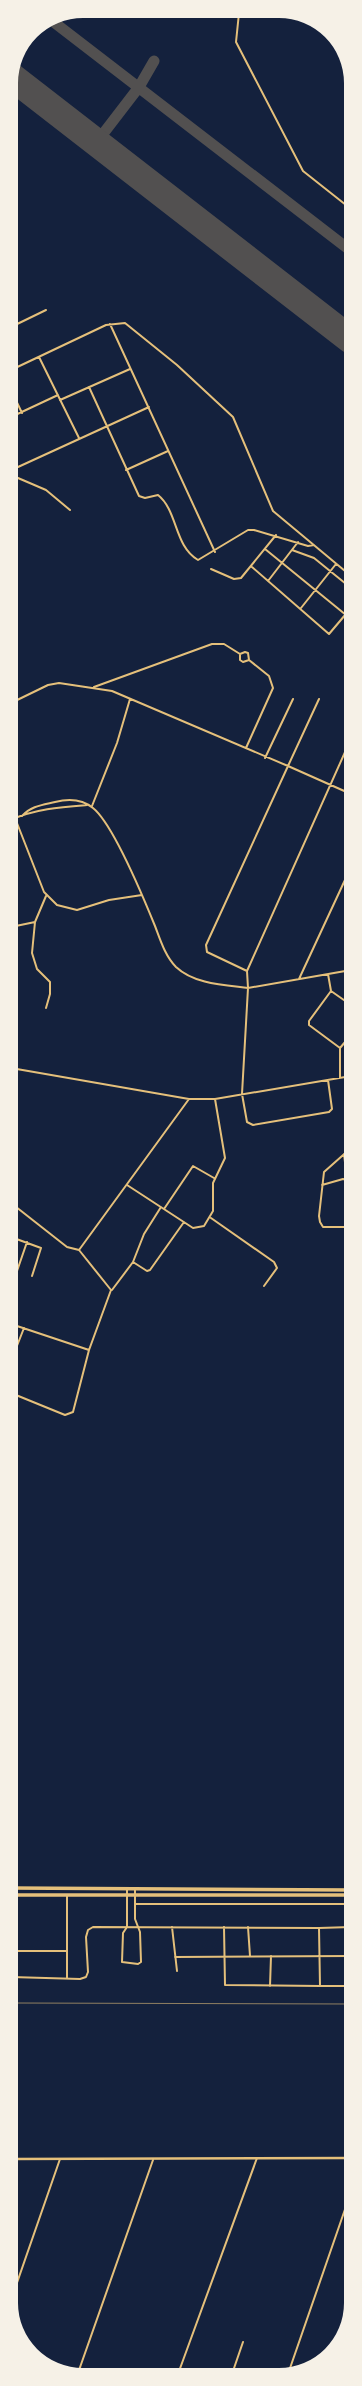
<svg xmlns="http://www.w3.org/2000/svg" width="362" height="2386" viewBox="0 0 362 2386" font-family="'Sofia Sans Condensed',sans-serif">
<style>
.lines{fill:none;stroke-linecap:round;stroke-linejoin:round}
.taxiway{stroke:#525050;stroke-width:11}
.runway{stroke:#525050;stroke-width:28}
.minor{stroke:#e5c07b;stroke-width:2}
.tertiary{stroke:#e5c07b;stroke-width:2.5}
.trunk{stroke:#e5c07b;stroke-width:3.5}
.rail{stroke:#918062;stroke-width:1}
</style>
<rect width="100%" height="100%" fill="#14213d"/>
<g class="lines">
<!-- taxiway -->
<path class="taxiway" d="M 51,20 L 351,251
M 96,143 L 139,87 L 154,61"/>
<!-- runway -->
<path class="runway" d="M 12,77 L 351,340"/>
<!-- minor -->
<path class="minor" d="M 239,13 L 236,42 L 303,171 L 351,209
M 110,324 L 215,552
M 11,327 L 46,310
M 39,357 L 79,438
M 11,370 L 106,325 L 125,323 L 177,365 L 233,417 L 273,511 L 351,576
M 89,387 L 139,496 L 145,498 L 158,495 C 178,511 174,546 198,560 L 248,530 L 254,530 L 308,546 L 314,545
M 11,390 L 22,413
M 60,400 L 130,369
M 11,417 L 58,395
M 18,467 L 149,407
M 126,470 L 168,451
M 11,475 L 46,490 L 70,510
M 11,480 L 17,485
M 265,549 L 346,615
M 292,550 L 314,558 L 351,588
M 252,567 L 329,634 L 351,608
M 211,569 L 234,579 L 241,578 L 276,535
M 268,581 L 298,542
M 301,608 L 336,564
M 240,654 L 245,652 L 248,653 L 249,660
M 240,655 L 240,660 L 243,662 L 249,660
M 94,687 L 212,644 L 224,644 L 240,654
M 11,703 L 48,685 L 59,683 L 112,691 L 288,766 L 319,699
M 350,741 L 247,971 L 248,988 L 351,970
M 246,748 L 273,688 L 269,676 L 249,660
M 265,758 L 293,699
M 92,806 L 117,743 L 130,699
M 22,816 C 31,806 42,805 55,802 C 67,799 82,799 93,808 C 113,824 144,899 155,926 C 160,939 165,956 176,967 C 194,984 224,985 248,988 L 242,1094 L 247,1122 L 253,1125 L 329,1112 L 332,1109 L 328,1080
M 15,818 L 44,892 L 57,905 L 77,910 L 109,900 L 142,895
M 11,820 C 34,809 62,807 87,805
M 35,922 L 32,953 L 37,969 L 50,982 L 50,994 L 46,1008
M 11,927 L 35,922 L 46,896
M 247,971 L 207,952 L 206,945 L 288,766 L 351,794
M 328,974 L 331,991 L 309,1021 L 309,1025 L 340,1048 L 351,1035
M 299,979 L 351,867
M 331,991 L 351,1005
M 340,1048 L 340,1078
M 11,1068 L 189,1099 L 215,1099 L 351,1076
M 351,1148 L 324,1172 L 319,1216 L 320,1222 L 323,1227 L 351,1227
M 344,1154 L 347,1179
M 127,1185 L 193,1228 L 204,1226 L 213,1211 L 213,1183 L 225,1158 L 215,1099
M 322,1185 L 343,1179 L 351,1181
M 11,1203 L 67,1247 L 79,1250 L 189,1099
M 164,1209 L 193,1166 L 214,1178
M 211,1218 L 274,1262 L 277,1268 L 264,1286
M 11,1237 L 41,1248 L 32,1276
M 133,1262 L 147,1271 L 150,1270 L 184,1222
M 17,1271 L 27,1242
M 112,1290 L 133,1262 L 144,1234 L 161,1207
M 11,1324 L 89,1350
M 11,1361 L 24,1328
M 11,1393 L 65,1415 L 73,1412 L 89,1350 L 111,1290 L 79,1250
M 127,1889 L 127,1927 L 123,1933 L 122,1962 L 138,1964 L 141,1962 L 140,1932 L 135,1919 L 135,1889
M 135,1904 L 351,1904
M 172,1927 L 177,1971
M 224,1927 L 225,1985 L 320,1986
M 248,1927 L 250,1956
M 351,1927 L 319,1928 L 320,1986 L 351,1986
M 11,1951 L 67,1951
M 175,1957 L 351,1956
M 11,1977 L 80,1979 L 86,1977 L 88,1972 L 86,1937 L 88,1930 L 93,1927 L 319,1928
M 67,1977 L 67,1895
M 270,1986 L 271,1956
M 11,2300 L 60,2159
M 78,2373 L 153,2160
M 178,2374 L 257,2158
M 232,2374 L 243,2342
M 288,2374 L 351,2192"/>
<!-- tertiary -->
<path class="tertiary" d="M 11,2159 L 351,2158"/>
<!-- trunk -->
<path class="trunk" d="M 11,1888 L 351,1890
M 11,1895 L 351,1895"/>
<!-- rail -->
<path class="rail" d="M 11,2003 L 351,2004"/>
</g>
<!-- crop -->
<path d="M0 0H362V2386H0ZM83 18H279A65 65 0 0 1 344 83V2303A65 65 0 0 1 279 2368H83A65 65 0 0 1 18 2303V83A65 65 0 0 1 83 18Z" fill="#f6f1e7" fill-rule="evenodd"/>
</svg>
